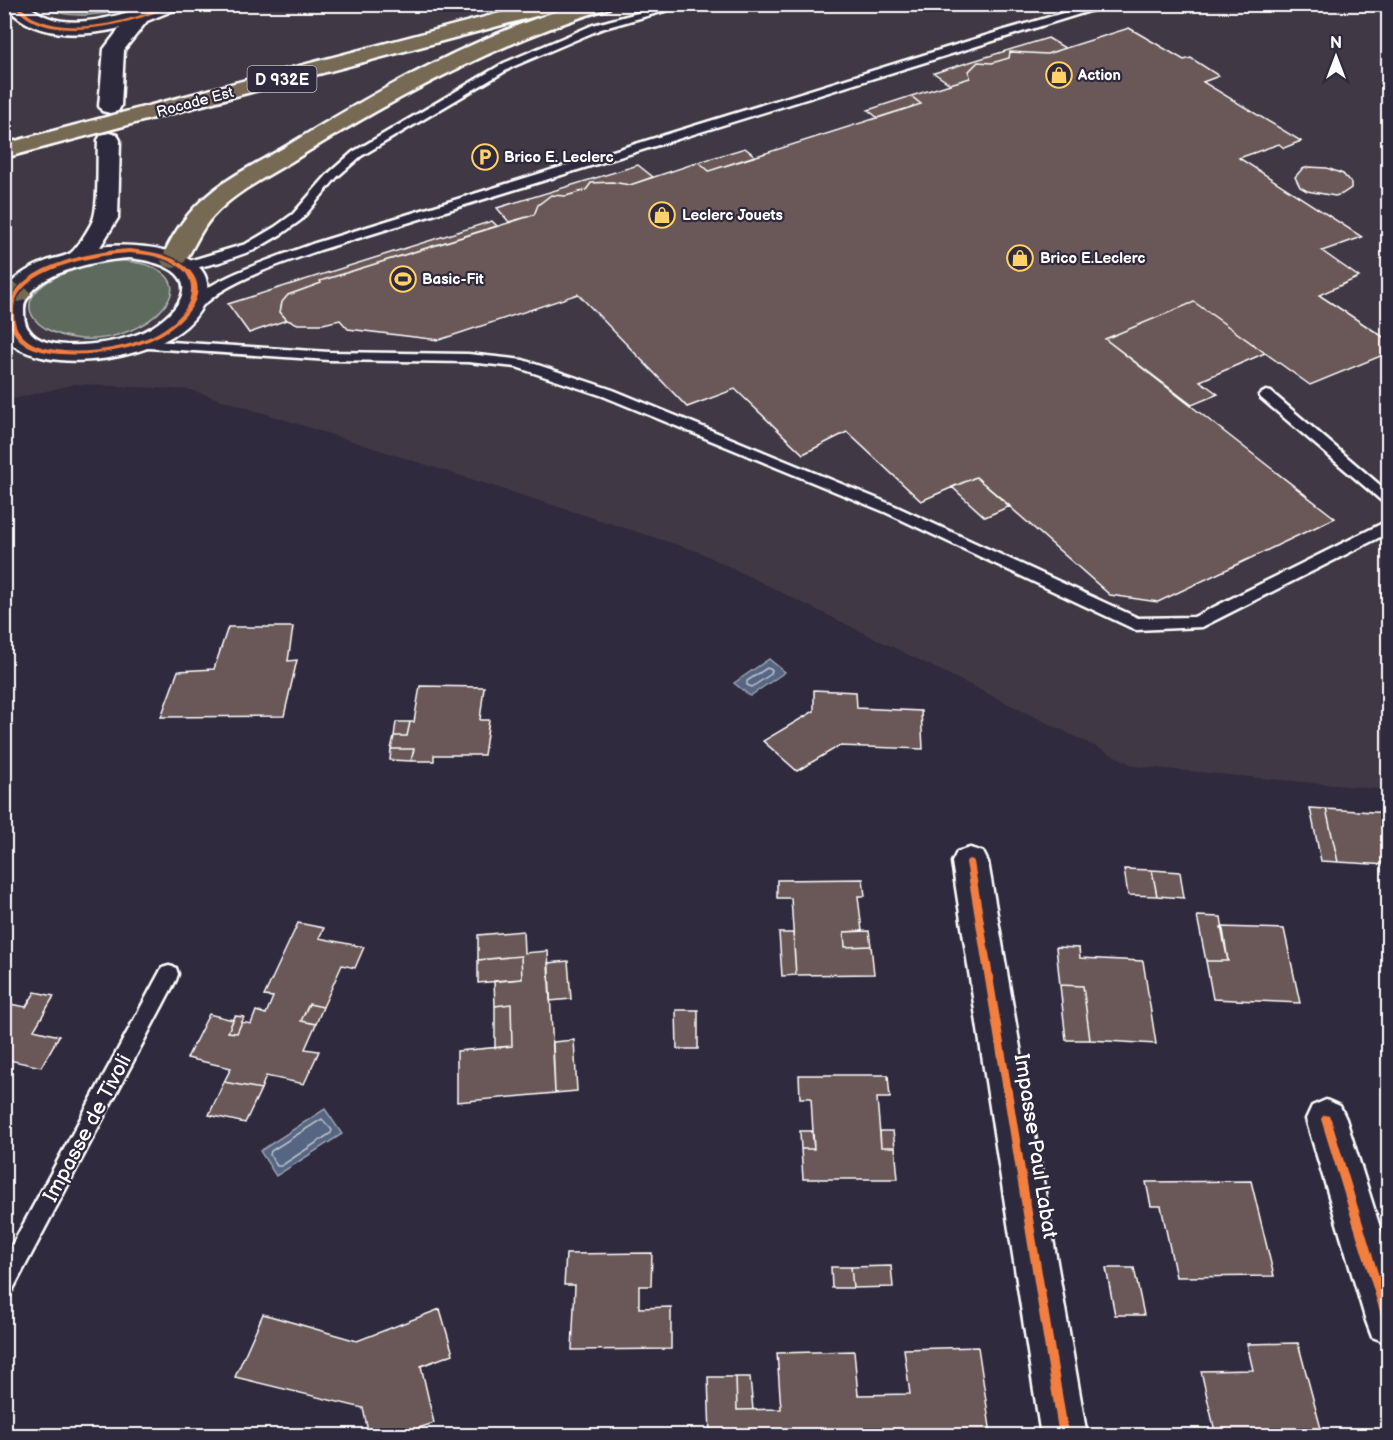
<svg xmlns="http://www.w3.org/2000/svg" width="1393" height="1440" viewBox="0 0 1393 1440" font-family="'Balsamiq Sans',sans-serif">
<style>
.built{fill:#413845}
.green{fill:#5e6a5f;stroke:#aeb4af;stroke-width:1.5}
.water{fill:#576581;stroke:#9aa3b3;stroke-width:1.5}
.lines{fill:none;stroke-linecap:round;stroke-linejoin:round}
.shore{stroke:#bcc1cd;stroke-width:1.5}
.building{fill:#6b5959;stroke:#fff;stroke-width:1.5}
.lane-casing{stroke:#fff;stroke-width:5}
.street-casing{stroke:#fff;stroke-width:5}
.primary-casing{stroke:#fff;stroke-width:5}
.lane{fill:#2f2a3d;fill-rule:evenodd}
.street{fill:#2f2a3d;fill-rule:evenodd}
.primary{fill:#776a54;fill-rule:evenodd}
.cycleway-casing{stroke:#2f2a3d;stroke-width:3}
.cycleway{fill:#f27e40;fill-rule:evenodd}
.labels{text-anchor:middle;stroke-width:4.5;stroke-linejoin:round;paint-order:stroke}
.far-poi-label{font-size:15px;font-weight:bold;fill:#fff;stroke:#2f2a3d;text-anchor:start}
.far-street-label{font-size:15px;fill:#fff;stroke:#2f2a3d}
.shield{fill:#2f2a3d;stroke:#c1bfc5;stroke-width:1.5}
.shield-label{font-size:16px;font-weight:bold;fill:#fff}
.near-street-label{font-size:21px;fill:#fff;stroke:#2f2a3d}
</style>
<rect width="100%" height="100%" fill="#2f2a3d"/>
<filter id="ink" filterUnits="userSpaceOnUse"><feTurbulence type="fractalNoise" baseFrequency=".0167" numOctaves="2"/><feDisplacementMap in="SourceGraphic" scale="12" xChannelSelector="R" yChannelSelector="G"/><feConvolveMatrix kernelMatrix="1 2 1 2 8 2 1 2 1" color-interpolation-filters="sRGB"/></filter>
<g filter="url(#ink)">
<!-- built -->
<path class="built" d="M 5,5 L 1388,5 L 1388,790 L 1135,766 L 697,551 L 191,390 L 75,384 L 5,401 Z"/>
<!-- green -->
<path class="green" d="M 41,5 L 140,5 C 114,14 65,22 41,5 Z
M 113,260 C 231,266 146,350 74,338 C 35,332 9,304 52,279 C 71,267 91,263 113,260 Z"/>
<!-- water -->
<path class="water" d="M 769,659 L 785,672 L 750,696 L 734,683 Z
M 325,1109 L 342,1134 L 276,1176 L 260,1151 Z"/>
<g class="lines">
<!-- shore -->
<path class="shore" d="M 767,668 L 772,670 L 771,674 L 752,687 L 747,685 L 747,681 Z
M 322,1119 L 332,1130 L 331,1133 L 281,1166 L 277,1166 L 270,1155 L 271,1151 Z"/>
</g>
<!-- building -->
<path class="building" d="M 1129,28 L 1184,60 L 1191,58 L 1219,76 L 1203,82 L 1301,141 L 1284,148 L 1279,144 L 1239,158 L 1362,237 L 1322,251 L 1359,277 L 1319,295 L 1388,340 L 1388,353 L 1310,385 L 1194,302 L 1105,339 L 1335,518 L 1158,602 L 1110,595 L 976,477 L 921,501 L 847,432 L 803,454 L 735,389 L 687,407 L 578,294 L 439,340 L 348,329 L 340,320 L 323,324 L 298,324 L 287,320 L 280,312 L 282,302 L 288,295 L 321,283 L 320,281 L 534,215 L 538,205 L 551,195 L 566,196 L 586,190 L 591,183 L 612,182 L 630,185 L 699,162 L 709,171 L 921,104 L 911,96 L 970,78 L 969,71 L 978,62 L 992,63 L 1009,58 L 1010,52 L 1047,54 Z
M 1048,38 L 1065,48 L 1047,54 L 1010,52 L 1009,58 L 992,63 L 978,62 L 969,71 L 970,78 L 950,84 L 934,73 Z
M 911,96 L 921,104 L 878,118 L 868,110 Z
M 745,148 L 755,156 L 709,171 L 699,162 Z
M 638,165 L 653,177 L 630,185 L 612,182 L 591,183 L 586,190 L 566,196 L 551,195 L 538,205 L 534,215 L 509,222 L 497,208 Z
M 1309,167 L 1327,168 L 1343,174 L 1351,183 L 1351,188 L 1342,194 L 1335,196 L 1307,191 L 1300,187 L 1295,177 L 1302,169 Z
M 492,221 L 497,226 L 320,281 L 321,283 L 288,295 L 282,302 L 280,312 L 287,320 L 249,333 L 228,304 Z
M 1194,302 L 1265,353 L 1200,381 L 1218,394 L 1192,405 L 1105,339 Z
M 976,477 L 1010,506 L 985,517 L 952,487 Z
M 228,627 L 293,627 L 288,661 L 297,660 L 284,716 L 161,717 L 178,671 L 214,669 Z
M 420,686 L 484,687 L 480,720 L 489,720 L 484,755 L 434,755 L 434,761 L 411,761 L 414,749 L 391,749 L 394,736 L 407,736 L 410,722 L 414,722 Z
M 814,690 L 856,692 L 857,708 L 921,711 L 923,749 L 839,746 L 797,771 L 763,741 L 814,711 Z
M 396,722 L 410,722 L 407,736 L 394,736 Z
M 391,749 L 414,749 L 411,761 L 390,760 Z
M 1310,808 L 1326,809 L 1338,862 L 1321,861 Z
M 1326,809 L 1388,813 L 1388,865 L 1338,862 Z
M 1124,869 L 1152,870 L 1157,896 L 1128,895 Z
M 1152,870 L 1180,872 L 1184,898 L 1157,896 Z
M 863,879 L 865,896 L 858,896 L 862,931 L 844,932 L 845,947 L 871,946 L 874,974 L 796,975 L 791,898 L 777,898 L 777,880 Z
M 1197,916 L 1221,917 L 1228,961 L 1206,961 Z
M 298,923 L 324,928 L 319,938 L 364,947 L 355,968 L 342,965 L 323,1007 L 309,1004 L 301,1021 L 316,1024 L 305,1049 L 319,1051 L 304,1084 L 266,1076 L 261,1089 L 224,1082 L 231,1068 L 187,1058 L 209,1014 L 233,1020 L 228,1032 L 237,1033 L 242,1022 L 251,1024 L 256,1011 L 266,1014 L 273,997 L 264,996 Z
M 1221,927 L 1284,929 L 1300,1003 L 1213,999 L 1206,961 L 1228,961 Z
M 523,931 L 524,953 L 548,951 L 555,1093 L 457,1102 L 457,1051 L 512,1046 L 511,1004 L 495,1006 L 494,981 L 522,979 L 521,956 L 478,960 L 478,935 Z
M 869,931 L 871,946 L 845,947 L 844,932 Z
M 779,933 L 793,933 L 796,975 L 782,976 Z
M 1056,947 L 1079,948 L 1080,958 L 1143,961 L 1156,1044 L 1090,1040 L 1083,986 L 1060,985 Z
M 521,956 L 522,979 L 478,983 L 478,960 Z
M 568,961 L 571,999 L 550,1001 L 548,963 Z
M 1060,985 L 1083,986 L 1090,1040 L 1066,1040 Z
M 35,992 L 54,996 L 34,1030 L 59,1036 L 41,1067 L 4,1059 L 4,1003 L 26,1007 Z
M 309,1004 L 323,1007 L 316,1024 L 301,1021 Z
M 511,1004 L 512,1046 L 495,1048 L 495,1006 Z
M 676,1010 L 698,1010 L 698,1049 L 677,1049 Z
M 235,1016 L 244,1017 L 237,1033 L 228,1032 Z
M 574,1040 L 577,1091 L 555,1093 L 553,1042 Z
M 799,1075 L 888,1075 L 890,1098 L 877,1098 L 881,1147 L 895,1147 L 898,1179 L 803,1179 L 801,1149 L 814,1149 L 811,1098 L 800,1098 Z
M 224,1082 L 261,1089 L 245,1123 L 209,1115 Z
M 800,1131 L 812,1131 L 814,1149 L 801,1149 Z
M 880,1131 L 893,1131 L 895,1147 L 881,1147 Z
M 1251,1181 L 1274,1276 L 1176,1277 L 1161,1206 L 1151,1206 L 1146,1182 Z
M 652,1253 L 651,1286 L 639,1286 L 639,1308 L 671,1307 L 671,1349 L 572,1350 L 575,1285 L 564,1285 L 566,1254 Z
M 891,1266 L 893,1287 L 853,1288 L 851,1267 Z
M 831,1267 L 851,1267 L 853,1288 L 832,1288 Z
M 1106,1268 L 1134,1268 L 1144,1315 L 1115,1315 Z
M 440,1309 L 453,1354 L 421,1366 L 434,1423 L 394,1436 L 369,1436 L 363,1408 L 235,1377 L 263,1314 L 357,1341 Z
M 1298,1343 L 1323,1436 L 1216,1436 L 1201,1371 L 1253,1370 L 1247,1344 Z
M 978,1347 L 991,1434 L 710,1436 L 708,1377 L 736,1377 L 737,1410 L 781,1409 L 777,1353 L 854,1351 L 858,1395 L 910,1394 L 904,1349 Z
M 736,1377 L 750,1377 L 753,1410 L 737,1410 Z"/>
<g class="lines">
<!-- lane casing -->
<g class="lane-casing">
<path id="lane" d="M 671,4 L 689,4 L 601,29 L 512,67 L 361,156 L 337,177 L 301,220 L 283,233 L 254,250 L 220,262 L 183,271 L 177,267 L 179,264 L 246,244 L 275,227 L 293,214 L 329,173 L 353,152 L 504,63 L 593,25 Z
M 1094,4 L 1112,4 L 320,250 C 286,262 251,273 220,292 C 209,299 196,315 183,312 L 182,309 C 208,278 273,259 312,244 L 998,32 Z
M 138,340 L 329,352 L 468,354 L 523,360 L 613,390 L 895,506 L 1138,618 L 1194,617 L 1383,523 L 1388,522 L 1388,533 L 1202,627 L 1136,630 L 885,512 L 603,396 L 516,367 L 468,362 L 329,360 L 133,347 L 131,344 Z
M 1266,391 L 1271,392 L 1388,492 L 1388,504 L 1383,502 L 1261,398 L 1259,395 Z
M 169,966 L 176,968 L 178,974 L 176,980 L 12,1291 L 4,1294 L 4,1260 L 162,968 Z"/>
</g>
<!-- street casing -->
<g class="street-casing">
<path id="street" d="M 5,4 L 27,4 C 61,37 114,16 153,5 C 162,3 173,4 182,4 L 179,8 L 147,21 L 124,50 L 121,106 L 118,111 L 110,113 L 102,111 L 99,106 L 104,49 L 120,28 C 83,37 30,39 5,4 Z
M 109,133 L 117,135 L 120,140 L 118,218 L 100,247 C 132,242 226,248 204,302 C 184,352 88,369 42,357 C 30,354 9,348 5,334 C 3,329 4,322 4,316 C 4,310 3,300 5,294 C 10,278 33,266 47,261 C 54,258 67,257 72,252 C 77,248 93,223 94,217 C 99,200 97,160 98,140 L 101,135 ZM 129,258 C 144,260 160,262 173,271 C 202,292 162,324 143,332 C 120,342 91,346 66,345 C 53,344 37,342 29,330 C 24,324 24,316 24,309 C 26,272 101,260 129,258 Z
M 970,848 L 983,852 L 988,862 L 1087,1436 L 1041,1436 L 952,862 L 957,852 Z
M 1326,1100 L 1340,1106 L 1346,1119 L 1388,1253 L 1388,1343 L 1372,1337 L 1366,1321 L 1306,1119 L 1312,1106 Z"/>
</g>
<!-- primary casing -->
<g class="primary-casing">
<path id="primary" d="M 534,4 L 569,4 L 566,8 L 4,158 L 4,144 Z
M 579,4 L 612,4 L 609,8 C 499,42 400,95 302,155 C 274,173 243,187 219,210 C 201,226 195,247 182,266 L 173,268 L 164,266 L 161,261 C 170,239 183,218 201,201 C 225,178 256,164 285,147 C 378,90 474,36 579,4 Z
M 4,279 L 27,289 L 31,294 L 27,299 L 18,302 L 4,297 Z"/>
</g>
<!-- lane -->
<use href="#lane" class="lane"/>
<!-- street -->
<use href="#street" class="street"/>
<!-- primary -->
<use href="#primary" class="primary"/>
<!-- cycleway casing -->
<g class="cycleway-casing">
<path id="cycleway" d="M 13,4 L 18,4 C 23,9 27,14 32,17 C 63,33 106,26 138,16 C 150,12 162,4 174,4 C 139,23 62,42 26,17 C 22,14 17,9 13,4 Z
M 129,249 C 148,251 170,254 185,266 C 216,291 183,323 159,336 C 132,351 92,356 61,354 C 46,353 26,349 16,336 C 10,329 8,320 9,311 C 11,266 94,251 129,249 ZM 129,253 C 146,254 167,257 181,268 C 187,273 191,280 191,288 C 192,311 169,328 149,337 C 123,348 92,353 64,351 C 49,349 32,347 22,335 C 15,328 14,319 14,310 C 16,268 97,255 129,253 Z
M 970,859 L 973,860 L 974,862 L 1069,1436 L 1059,1436 L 966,862 L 967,860 Z
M 1326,1115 L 1329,1116 L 1331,1119 L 1388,1306 L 1388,1326 L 1384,1325 L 1383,1321 L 1321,1119 L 1323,1116 Z"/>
</g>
<!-- cycleway -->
<use href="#cycleway" class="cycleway"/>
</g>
</g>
<!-- icons -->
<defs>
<g id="shop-ring" transform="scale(1.35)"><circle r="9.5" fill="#2f2a3d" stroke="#ffd166" stroke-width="1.5"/><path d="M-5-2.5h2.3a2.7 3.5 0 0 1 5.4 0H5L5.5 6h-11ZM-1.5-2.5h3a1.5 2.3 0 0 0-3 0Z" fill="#ffd166"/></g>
<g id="parking-ring" transform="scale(1.35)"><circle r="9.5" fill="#2f2a3d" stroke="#ffd166" stroke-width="1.5"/><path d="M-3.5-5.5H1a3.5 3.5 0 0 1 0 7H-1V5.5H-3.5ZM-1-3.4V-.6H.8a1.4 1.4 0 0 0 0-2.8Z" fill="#ffd166"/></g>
<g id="stadium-ring" transform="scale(1.35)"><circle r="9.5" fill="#2f2a3d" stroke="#ffd166" stroke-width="1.5"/><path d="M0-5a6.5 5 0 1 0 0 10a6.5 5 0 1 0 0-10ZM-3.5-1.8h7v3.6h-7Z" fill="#ffd166"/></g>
</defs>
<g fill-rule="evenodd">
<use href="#shop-ring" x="1059" y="75"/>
<use href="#parking-ring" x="485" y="157"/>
<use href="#shop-ring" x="662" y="215"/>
<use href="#shop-ring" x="1020" y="258"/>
<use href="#stadium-ring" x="403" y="279"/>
</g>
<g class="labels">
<!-- far-poi labels -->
<g class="far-poi-label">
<text x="1078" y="80">Action</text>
<text x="504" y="162">Brico E. Leclerc</text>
<text x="682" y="220">Leclerc Jouets</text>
<text x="1040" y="263">Brico E.Leclerc</text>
<text x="422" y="284">Basic-Fit</text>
</g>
<!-- far-street labels -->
<g class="far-street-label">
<text transform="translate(195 102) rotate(-15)" y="5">Rocade Est</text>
</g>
<!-- shield labels -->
<rect class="shield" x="247.5" y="66" width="69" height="26" rx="4.5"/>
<g class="shield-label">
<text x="282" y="85">D 932E</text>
</g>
<!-- near-street labels -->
<g class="near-street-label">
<text transform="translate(87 1128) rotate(-62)" y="7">Impasse de Tivoli</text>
<text transform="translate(1036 1146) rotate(81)" y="7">Impasse Paul Labat</text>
</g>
</g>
<!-- margin -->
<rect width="1393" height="1440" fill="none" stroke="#2f2a3d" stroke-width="24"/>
<rect x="12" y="12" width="1369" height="1416" fill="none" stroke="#fff" stroke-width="2" filter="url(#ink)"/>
<!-- north arrow -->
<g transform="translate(1336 57)" stroke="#2f2a3d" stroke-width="4.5" paint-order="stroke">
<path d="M0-4.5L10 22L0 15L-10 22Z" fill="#ffffff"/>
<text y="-9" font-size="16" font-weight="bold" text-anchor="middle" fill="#ffffff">N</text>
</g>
</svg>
